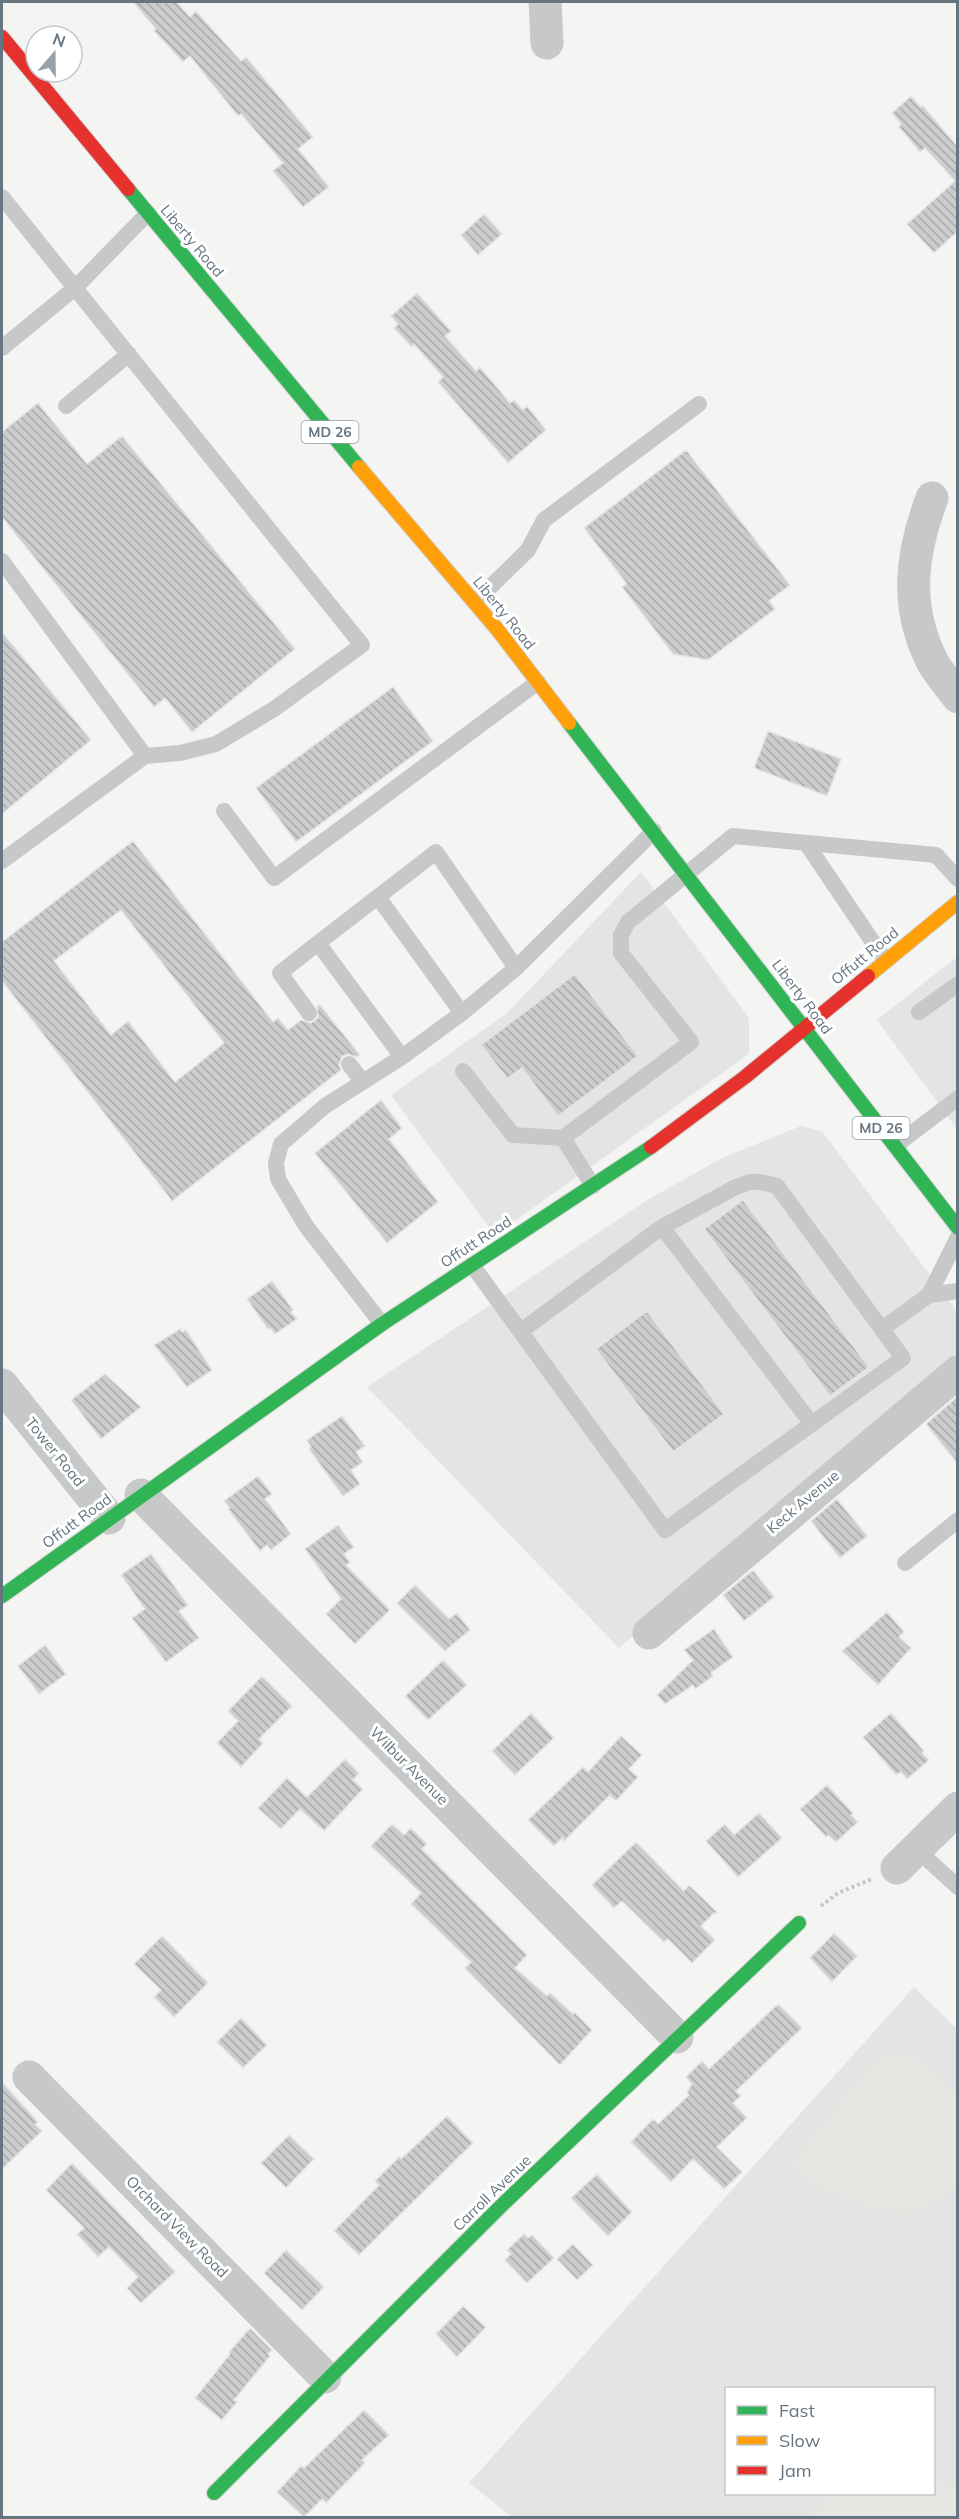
<svg xmlns="http://www.w3.org/2000/svg" width="959" height="2519" viewBox="0 0 959 2519" font-family="Mulish,sans-serif">
<style>
.built{fill:#e3e4e4;fill-rule:evenodd}
.pitch{fill:#e3e6e1}
.building{fill:url(#building-back-hatch);stroke:#e4e4e3;stroke-width:1.5;fill-rule:evenodd}
.lines{fill:none;stroke-linecap:round;stroke-linejoin:round}
.fast-casing{stroke:#d1d2d2;stroke-width:16}
.slow-casing{stroke:#d1d2d2;stroke-width:16}
.jam-casing{stroke:#d1d2d2;stroke-width:16}
.path{stroke:#c5c6c7;stroke-width:4;stroke-dasharray:3 3;stroke-linecap:butt}
.lane{stroke:#c7c9c9;stroke-width:16}
.street{stroke:#c7c9c9;stroke-width:33}
.fast{stroke:#30b455;stroke-width:14}
.slow{stroke:#ff9f0a;stroke-width:14}
.jam{stroke:#e5322d;stroke-width:14}
.labels{text-anchor:middle;stroke-width:6;stroke-linejoin:round;paint-order:stroke}
.shield{fill:#fff;stroke:#959ea6;stroke-width:1.5}
.shield-label{font-size:14px;font-weight:bold;fill:#677580}
.street-label{font-size:15px;fill:#677580;stroke:#fff}
</style>
<defs>
<pattern id="building-back-hatch" width="6" height="6" patternUnits="userSpaceOnUse" patternTransform="scale(1.5)"><rect width="6" height="6" fill="#cbcccc"/><path d="M-1 5l2 2M0 0l6 6M5-1l2 2" fill="none" stroke="#a9aaab"/></pattern>
</defs>
<rect width="100%" height="100%" fill="#f4f4f3"/>
<!-- built -->
<path class="built" d="M 641,872 L 749,1018 L 749,1054 L 495,1235 L 391,1095 L 506,1014 Z
M 957,957 L 957,1129 L 877,1020 Z
M 801,1126 L 822,1131 L 957,1311 L 957,1364 L 619,1648 L 367,1387 L 649,1199 L 722,1158 Z
M 914,1987 L 957,2029 L 957,2517 L 512,2517 L 469,2483 ZM 726,2388 L 934,2388 L 934,2494 L 726,2494 Z"/>
<!-- pitch -->
<path class="pitch" d="M 879,2054 L 913,2054 L 957,2092 L 957,2188 L 928,2207 L 896,2215 L 872,2210 L 832,2194 L 811,2183 L 790,2162 Z
M 934,2477 L 947,2481 L 957,2488 L 957,2517 L 811,2517 L 824,2499 L 833,2494 L 934,2494 Z"/>
<!-- building -->
<path class="building" d="M 133,2 L 177,2 L 190,17 L 196,11 L 241,61 L 246,57 L 313,137 L 298,149 L 329,187 L 303,207 L 273,171 L 283,163 L 241,114 L 238,116 L 190,56 L 183,62 L 154,31 L 156,29 Z
M 911,96 L 921,107 L 923,106 L 957,146 L 957,232 L 934,253 L 907,224 L 955,181 L 925,148 L 920,152 L 899,127 L 901,124 L 892,113 Z
M 484,214 L 502,234 L 478,255 L 461,235 Z
M 417,293 L 451,331 L 445,336 L 476,371 L 480,367 L 510,403 L 514,400 L 523,410 L 527,406 L 546,430 L 508,463 L 438,382 L 443,377 L 414,344 L 412,347 L 394,328 L 398,324 L 391,316 Z
M 38,403 L 87,464 L 122,436 L 295,649 L 192,732 L 165,698 L 154,707 L 2,517 L 2,432 Z
M 686,450 L 790,585 L 769,601 L 775,609 L 708,660 L 673,654 L 622,587 L 627,584 L 584,528 Z
M 2,632 L 91,740 L 2,814 Z
M 393,687 L 433,741 L 296,842 L 256,788 Z
M 768,731 L 841,759 L 827,796 L 754,768 Z
M 133,841 L 273,1022 L 278,1018 L 288,1030 L 301,1020 L 311,1023 L 318,1018 L 317,1007 L 320,1005 L 360,1055 L 357,1057 L 348,1054 L 342,1056 L 339,1065 L 341,1070 L 172,1201 L 2,981 L 2,942 ZM 121,910 L 224,1043 L 175,1082 L 128,1021 L 111,1035 L 54,961 Z
M 575,974 L 638,1056 L 558,1116 L 522,1068 L 507,1079 L 481,1045 Z
M 381,1100 L 402,1128 L 389,1139 L 438,1202 L 387,1243 L 315,1153 Z
M 743,1200 L 869,1367 L 830,1396 L 704,1229 Z
M 272,1281 L 293,1310 L 291,1312 L 297,1319 L 275,1334 L 270,1328 L 268,1329 L 247,1299 Z
M 647,1311 L 724,1414 L 673,1452 L 596,1349 Z
M 180,1329 L 182,1332 L 186,1330 L 212,1370 L 187,1387 L 154,1345 Z
M 105,1374 L 141,1407 L 101,1439 L 71,1400 Z
M 957,1397 L 957,1463 L 926,1424 Z
M 342,1416 L 365,1446 L 356,1452 L 363,1462 L 351,1470 L 360,1484 L 343,1496 L 309,1449 L 311,1447 L 307,1440 Z
M 258,1476 L 272,1494 L 265,1499 L 291,1534 L 271,1550 L 267,1545 L 260,1551 L 228,1509 L 230,1508 L 224,1501 Z
M 837,1499 L 867,1536 L 840,1558 L 811,1521 Z
M 338,1525 L 354,1547 L 344,1554 L 350,1562 L 346,1565 L 390,1610 L 355,1644 L 326,1614 L 341,1599 L 305,1549 Z
M 151,1554 L 188,1605 L 179,1611 L 199,1638 L 166,1662 L 132,1618 L 145,1609 L 121,1575 Z
M 753,1570 L 774,1597 L 744,1621 L 723,1595 Z
M 415,1585 L 449,1619 L 457,1613 L 470,1630 L 445,1651 L 397,1603 Z
M 887,1612 L 904,1632 L 899,1637 L 911,1648 L 878,1685 L 842,1651 Z
M 714,1629 L 733,1657 L 711,1673 L 713,1676 L 695,1689 L 693,1685 L 665,1704 L 657,1695 L 693,1660 L 684,1650 Z
M 45,1645 L 66,1674 L 39,1694 L 18,1666 Z
M 443,1660 L 467,1685 L 428,1720 L 405,1696 Z
M 262,1676 L 292,1706 L 259,1739 L 263,1743 L 241,1767 L 217,1743 L 238,1721 L 228,1711 Z
M 531,1713 L 554,1738 L 515,1775 L 492,1751 Z
M 891,1713 L 924,1751 L 922,1753 L 929,1760 L 907,1779 L 901,1772 L 896,1775 L 863,1737 Z
M 621,1736 L 642,1755 L 629,1769 L 638,1777 L 616,1801 L 610,1795 L 564,1841 L 562,1838 L 554,1846 L 528,1820 L 583,1767 L 588,1772 Z
M 345,1759 L 359,1773 L 353,1780 L 363,1789 L 324,1831 L 300,1809 L 281,1829 L 258,1808 L 287,1778 L 307,1797 Z
M 827,1785 L 853,1813 L 851,1815 L 858,1822 L 836,1842 L 828,1835 L 826,1837 L 800,1809 Z
M 759,1813 L 782,1838 L 738,1877 L 706,1841 L 725,1824 L 734,1835 Z
M 392,1824 L 404,1835 L 411,1828 L 427,1844 L 422,1849 L 527,1955 L 515,1968 L 547,1996 L 550,1993 L 573,2014 L 574,2012 L 592,2030 L 560,2065 L 465,1968 L 471,1962 L 411,1904 L 421,1893 L 371,1846 Z
M 636,1842 L 684,1891 L 689,1885 L 718,1913 L 714,1913 L 701,1926 L 715,1940 L 692,1963 L 668,1939 L 664,1942 L 622,1901 L 614,1908 L 592,1885 Z
M 834,1933 L 857,1956 L 832,1982 L 810,1958 Z
M 162,1936 L 208,1983 L 174,2017 L 154,1997 L 161,1990 L 134,1964 Z
M 778,2004 L 802,2028 L 736,2091 L 741,2096 L 733,2103 L 747,2118 L 717,2147 L 742,2172 L 724,2189 L 693,2159 L 671,2182 L 631,2142 L 653,2119 L 658,2124 L 689,2095 L 687,2092 L 692,2084 L 686,2077 L 702,2061 L 709,2069 L 712,2066 Z
M 241,2018 L 267,2045 L 243,2068 L 217,2042 Z
M 2,2082 L 38,2122 L 35,2124 L 42,2131 L 2,2169 Z
M 447,2116 L 473,2143 L 359,2255 L 334,2231 L 379,2185 L 375,2181 L 399,2157 L 401,2159 Z
M 289,2135 L 314,2159 L 286,2188 L 261,2163 Z
M 72,2163 L 175,2272 L 141,2303 L 127,2288 L 138,2277 L 109,2247 L 98,2257 L 77,2234 L 84,2228 L 46,2190 Z
M 597,2174 L 632,2212 L 608,2236 L 571,2198 Z
M 524,2234 L 528,2238 L 532,2235 L 554,2258 L 527,2283 L 505,2260 L 511,2254 L 507,2250 Z
M 573,2244 L 593,2265 L 577,2280 L 557,2259 Z
M 286,2250 L 324,2287 L 302,2310 L 264,2273 Z
M 463,2306 L 486,2327 L 457,2357 L 436,2334 Z
M 250,2328 L 272,2350 L 268,2354 L 270,2356 L 234,2400 L 237,2402 L 222,2420 L 195,2398 L 230,2354 L 229,2352 Z
M 364,2410 L 389,2435 L 362,2460 L 365,2463 L 326,2503 L 322,2499 L 304,2517 L 277,2492 L 301,2466 L 304,2468 Z"/>
<g class="lines">
<!-- fast casing -->
<g class="fast-casing">
<path id="fast" d="M 128,189 L 359,467
M 569,723 L 958,1228
M 2,1596 L 382,1324 L 651,1147
M 214,2493 L 503,2204 L 799,1923"/>
</g>
<!-- slow casing -->
<g class="slow-casing">
<path id="slow" d="M 359,467 L 497,629 L 569,723
M 868,976 L 958,902"/>
</g>
<!-- jam casing -->
<g class="jam-casing">
<path id="jam" d="M 2,37 L 128,189
M 651,1147 L 745,1077 L 868,976"/>
</g>
<!-- path -->
<path class="path" d="M 821,1906 L 838,1893 L 872,1879"/>
<!-- lane -->
<path class="lane" d="M 2,197 L 75,288 L 148,213
M 2,348 L 75,288 L 362,645 L 274,709 L 216,744 L 180,753 L 145,756 L 2,861
M 66,406 L 129,354
M 2,561 L 145,756
M 475,602 L 528,550 L 544,520 L 699,404
M 224,811 L 274,878 L 538,682
M 806,843 L 885,960
M 378,897 L 462,1013
M 516,968 L 436,852 L 318,943 L 402,1057 L 462,1013 L 516,968 L 654,831
M 919,1012 L 958,984
M 309,1013 L 280,973 L 318,943
M 349,1064 L 363,1082
M 463,1071 L 513,1135 L 563,1138
M 895,1146 L 958,1098
M 593,1186 L 563,1138 L 691,1042 L 621,953 L 621,935 L 628,922 L 733,836 L 936,855 L 958,879
M 662,1227 L 812,1424
M 472,1265 L 665,1530 L 903,1358 L 777,1186 L 761,1182 L 750,1182 L 736,1187 L 662,1227 L 521,1331
M 929,1295 L 958,1237
M 382,1324 L 306,1226 L 278,1179 L 276,1163 L 281,1144 L 325,1106 L 402,1057
M 882,1329 L 929,1295 L 958,1291
M 905,1563 L 958,1520
M 916,1849 L 958,1887"/>
<!-- street -->
<path class="street" d="M 545,2 L 547,43
M 932,498 C 911,554 904,607 933,663 C 940,675 950,686 958,697
M 2,1385 L 109,1518
M 141,1495 L 677,2037
M 649,1633 L 958,1372
M 897,1868 L 958,1808
M 29,2077 L 325,2377"/>
<!-- fast -->
<use href="#fast" class="fast"/>
<!-- slow -->
<use href="#slow" class="slow"/>
<!-- jam -->
<use href="#jam" class="jam"/>
</g>
<g class="labels">
<!-- shield labels -->
<g class="shield">
<rect x="301.5" y="421" width="57" height="22" rx="4.5"/>
<rect x="852.5" y="1117" width="57" height="22" rx="4.5"/>
</g>
<g class="shield-label">
<text x="330" y="437">MD 26</text>
<text x="881" y="1133">MD 26</text>
</g>
<!-- street labels -->
<g class="street-label">
<text transform="translate(192 241) rotate(50)" y="5">Liberty Road</text>
<text transform="translate(504 613) rotate(51)" y="5">Liberty Road</text>
<text transform="translate(865 956) rotate(-39)" y="5">Offutt Road</text>
<text transform="translate(802 997) rotate(53)" y="5">Liberty Road</text>
<text transform="translate(476 1242) rotate(-33)" y="5">Offutt Road</text>
<text transform="translate(55 1452) rotate(51)" y="5">Tower Road</text>
<text transform="translate(803 1502) rotate(-40)" y="5">Keck Avenue</text>
<text transform="translate(77 1521) rotate(-36)" y="5">Offutt Road</text>
<text transform="translate(409 1766) rotate(45)" y="5">Wilbur Avenue</text>
<text transform="translate(492 2193) rotate(-44)" y="5">Carroll Avenue</text>
<text transform="translate(177 2227) rotate(45)" y="5">Orchard View Road</text>
</g>
</g>
<!-- border -->
<rect width="959" height="2519" fill="none" stroke="#677580" stroke-width="6"/>
<!-- legend -->
<rect x="725" y="2387" width="210" height="108" fill="#ffffff" stroke="#c2c8cc" stroke-width="1.5"/>
<rect x="737" y="2406" width="30" height="9" fill="#30b455" stroke="#c2c8cc" stroke-width="1.5"/>
<text x="779" y="2417" font-size="18" fill="#677580">Fast</text>
<rect x="737" y="2436" width="30" height="9" fill="#ff9f0a" stroke="#c2c8cc" stroke-width="1.5"/>
<text x="779" y="2447" font-size="18" fill="#677580">Slow</text>
<rect x="737" y="2466" width="30" height="9" fill="#e5322d" stroke="#c2c8cc" stroke-width="1.5"/>
<text x="779" y="2477" font-size="18" fill="#677580">Jam</text>
<!-- north arrow -->
<g transform="translate(54 54) rotate(20)"><circle r="28" fill="#ffffff" stroke="#c2c8cc" stroke-width="1.5"/>
<path d="M0-4.5L10 22L0 15L-10 22Z" fill="#98a1a8"/>
<text y="-9" font-size="16" font-weight="bold" text-anchor="middle" fill="#677580">N</text>
</g>
</svg>
